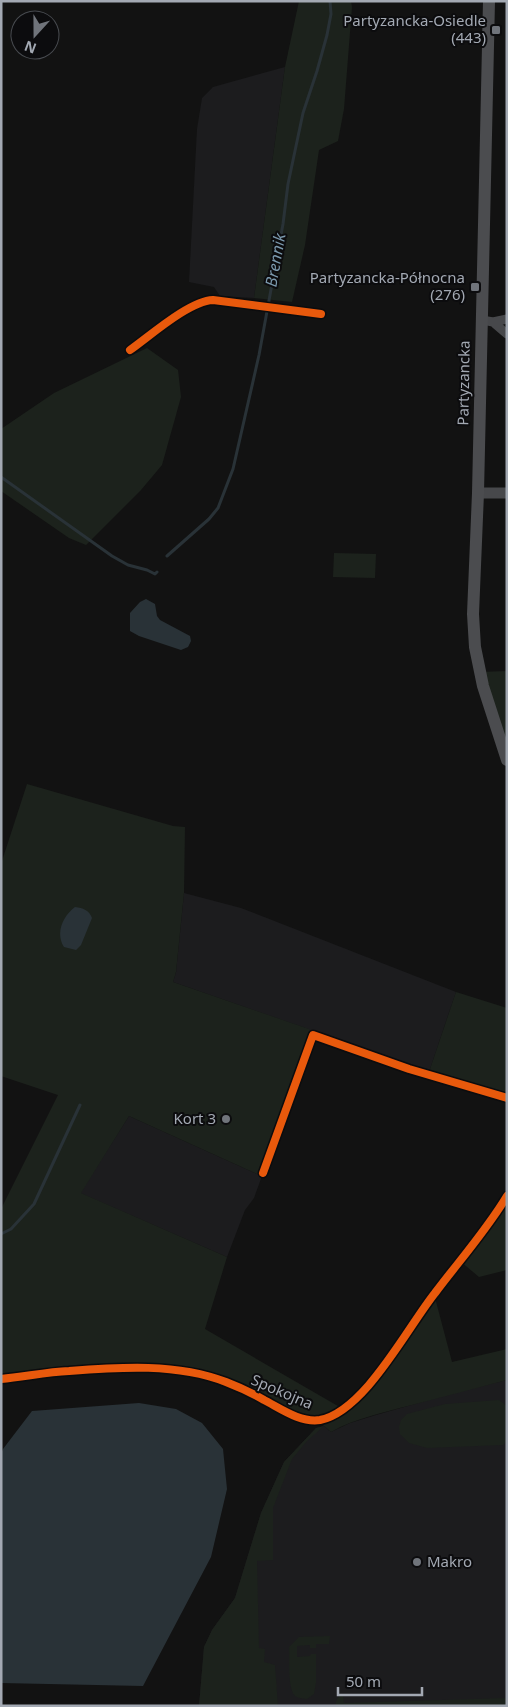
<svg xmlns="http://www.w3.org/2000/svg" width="508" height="1707" viewBox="0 0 508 1707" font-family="'Noto Sans',sans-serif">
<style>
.built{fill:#1c1c1e}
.green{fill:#1c221c}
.water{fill:#293237}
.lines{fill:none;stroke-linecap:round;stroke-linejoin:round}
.stream{stroke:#293237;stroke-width:3}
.minor{stroke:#47484b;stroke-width:9}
.tertiary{stroke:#47484b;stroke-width:11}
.secondary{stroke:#4b4c4f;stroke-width:12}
.cycleway-casing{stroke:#0c0c0e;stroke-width:11}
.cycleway{stroke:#e8590c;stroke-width:8}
.poi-dot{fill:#70747b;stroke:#0c0c0e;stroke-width:2}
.labels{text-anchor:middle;stroke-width:4;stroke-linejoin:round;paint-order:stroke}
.poi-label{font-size:15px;fill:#a3a9b3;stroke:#0c0c0e;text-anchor:end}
.street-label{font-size:15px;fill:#a3a9b3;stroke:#0c0c0e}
.water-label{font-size:16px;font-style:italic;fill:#7b99ad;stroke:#0c0c0e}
</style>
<rect width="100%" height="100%" fill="#121212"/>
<!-- built -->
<path class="built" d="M 285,67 L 254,298 L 220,296 L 214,287 L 189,282 L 197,129 L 202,98 L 213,87 Z
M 184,893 L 241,908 L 456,992 L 428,1075 L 313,1035 L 308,1029 L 173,982 L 176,972 Z
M 129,1116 L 257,1174 L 263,1173 L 254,1198 L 245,1210 L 227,1257 L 80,1193 Z
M 507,1380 L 507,1706 L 199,1706 L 204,1647 L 212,1630 L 235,1598 L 261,1513 L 284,1462 L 316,1428 L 324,1426 L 331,1432 L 350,1423 L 376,1415 L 464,1390 Z"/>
<!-- green -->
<path class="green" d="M 299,1 L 351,1 L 352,7 L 344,109 L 338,141 L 319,150 L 305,245 L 292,302 L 254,298 L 285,67 Z
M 147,348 L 178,370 L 181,397 L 162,465 L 141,490 L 86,545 L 69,538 L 1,491 L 1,429 L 54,393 Z
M 334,553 L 376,554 L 375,578 L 333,577 Z
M 507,671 L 507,760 L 480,672 Z
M 27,784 L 173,826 L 185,827 L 184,893 L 176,972 L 173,982 L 309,1029 L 313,1035 L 263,1173 L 257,1174 L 129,1116 L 81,1193 L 227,1257 L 205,1329 L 343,1409 L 355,1400 L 434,1294 L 452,1362 L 507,1349 L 507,1380 C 475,1388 444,1397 412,1405 C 385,1412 356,1418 331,1432 L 324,1426 L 307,1441 L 292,1459 L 273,1508 L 273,1560 L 257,1561 L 259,1648 L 265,1649 L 264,1662 L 275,1665 L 278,1706 L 199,1706 L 204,1647 L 212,1630 L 235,1598 L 261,1513 L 284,1462 L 316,1428 L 324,1426 L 317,1420 L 308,1419 L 226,1382 L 149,1368 L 1,1379 L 1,1209 L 58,1095 L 1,1076 L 1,864 Z
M 456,992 L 507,1008 L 507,1098 L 428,1075 Z
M 507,1196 L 507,1270 L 479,1277 L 460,1261 Z
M 499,1400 L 507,1406 L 507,1441 L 503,1445 L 427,1448 L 409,1443 L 400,1434 L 399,1427 L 401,1420 L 407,1414 L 445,1404 Z
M 330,1636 L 329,1644 L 316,1644 L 316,1648 L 310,1648 L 310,1645 L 297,1646 L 297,1657 L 310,1656 L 311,1654 L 316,1654 L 316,1683 L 314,1694 L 307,1699 C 302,1698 298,1698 295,1696 C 287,1688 290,1658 289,1647 L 299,1637 Z
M 340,1695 L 343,1695 L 344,1703 L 507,1698 L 507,1706 L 335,1706 L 337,1699 Z"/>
<!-- water -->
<path class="water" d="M 146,599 L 155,604 L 157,616 L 160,620 L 190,636 L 191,641 L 188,647 L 181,650 L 139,636 L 130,631 L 130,613 L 140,602 Z
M 75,907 C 83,908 89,910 92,918 L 81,945 L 76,950 L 64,947 C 55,933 63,916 75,907 Z
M 139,1403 L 176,1409 L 202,1423 L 223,1449 L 227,1489 L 211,1557 L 143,1686 L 1,1683 L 1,1454 L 3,1449 L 32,1411 Z"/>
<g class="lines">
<!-- stream -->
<path class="stream" d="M 1,477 L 112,556 L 128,565 L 147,570 L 155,574 L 157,572
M 167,556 L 209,519 L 218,508 L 233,469 L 259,355 L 283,224 L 288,184 L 303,113 L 317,71 L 327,35 L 331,14 L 330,1
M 1,1234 L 11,1229 L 34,1204 L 80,1105"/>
<!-- minor -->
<path class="minor" d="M 482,320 L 493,322 L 507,319
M 493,322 L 507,334
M 130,350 C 150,336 189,301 213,300 L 321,314
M 263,1173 L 313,1035 L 409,1069 L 507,1098
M 1,1379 C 24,1377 46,1372 69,1371 C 120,1367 177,1363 226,1382 C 239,1387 252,1393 264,1400 C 280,1408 300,1423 320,1420 C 365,1411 407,1328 435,1293 C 459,1261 486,1231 507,1196"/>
<!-- tertiary -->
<path class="tertiary" d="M 478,493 L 507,493"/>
<!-- secondary -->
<path class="secondary" d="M 489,1 L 478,493 L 473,614 L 475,647 L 483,686 L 507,760"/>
<!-- cycleway casing -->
<g class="cycleway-casing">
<path id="cycleway" d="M 130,350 C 150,336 189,301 213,300 L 321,314
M 263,1173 L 313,1035 L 409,1069 L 507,1098
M 1,1379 C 24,1377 46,1372 69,1371 C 120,1367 177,1363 226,1382 C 239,1387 252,1393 264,1400 C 280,1408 300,1423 320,1420 C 365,1411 407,1328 435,1293 C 459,1261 486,1231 507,1196"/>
</g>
<!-- cycleway -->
<use href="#cycleway" class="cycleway"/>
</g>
<!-- markers -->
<g class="poi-dot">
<rect x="491" y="25" width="10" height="10" rx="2.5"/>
<rect x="470" y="282" width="10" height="10" rx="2.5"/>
<circle cx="226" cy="1119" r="5"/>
<circle cx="417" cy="1562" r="5"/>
</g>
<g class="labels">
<!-- poi labels -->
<g class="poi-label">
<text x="486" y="26">Partyzancka-Osiedle<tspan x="486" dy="17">(443)</tspan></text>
<text x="465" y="283">Partyzancka-Północna<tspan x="465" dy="17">(276)</tspan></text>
<text x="216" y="1124">Kort 3</text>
<text x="427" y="1567" text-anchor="start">Makro</text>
</g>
<!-- street labels -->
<g class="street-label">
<text transform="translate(464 383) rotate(-89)" y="5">Partyzancka</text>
<text transform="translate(282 1392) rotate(23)" y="5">Spokojna</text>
</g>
<!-- water labels -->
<g class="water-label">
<text transform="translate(275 260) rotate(-80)" y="6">Brennik</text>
</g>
</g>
<!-- border -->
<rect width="508" height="1707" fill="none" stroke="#a3a9b3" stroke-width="5"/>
<!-- north arrow -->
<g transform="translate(35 35) rotate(201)"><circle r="24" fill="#0c0c0e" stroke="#484b50"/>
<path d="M0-4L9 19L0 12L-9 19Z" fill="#70747b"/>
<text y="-8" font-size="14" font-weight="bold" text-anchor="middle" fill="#a3a9b3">N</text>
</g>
<!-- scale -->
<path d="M338 1687v8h84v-8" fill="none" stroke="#a3a9b3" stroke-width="2.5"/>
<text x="346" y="1687" font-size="15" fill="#a3a9b3" stroke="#0c0c0e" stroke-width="4" paint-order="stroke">50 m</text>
</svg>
